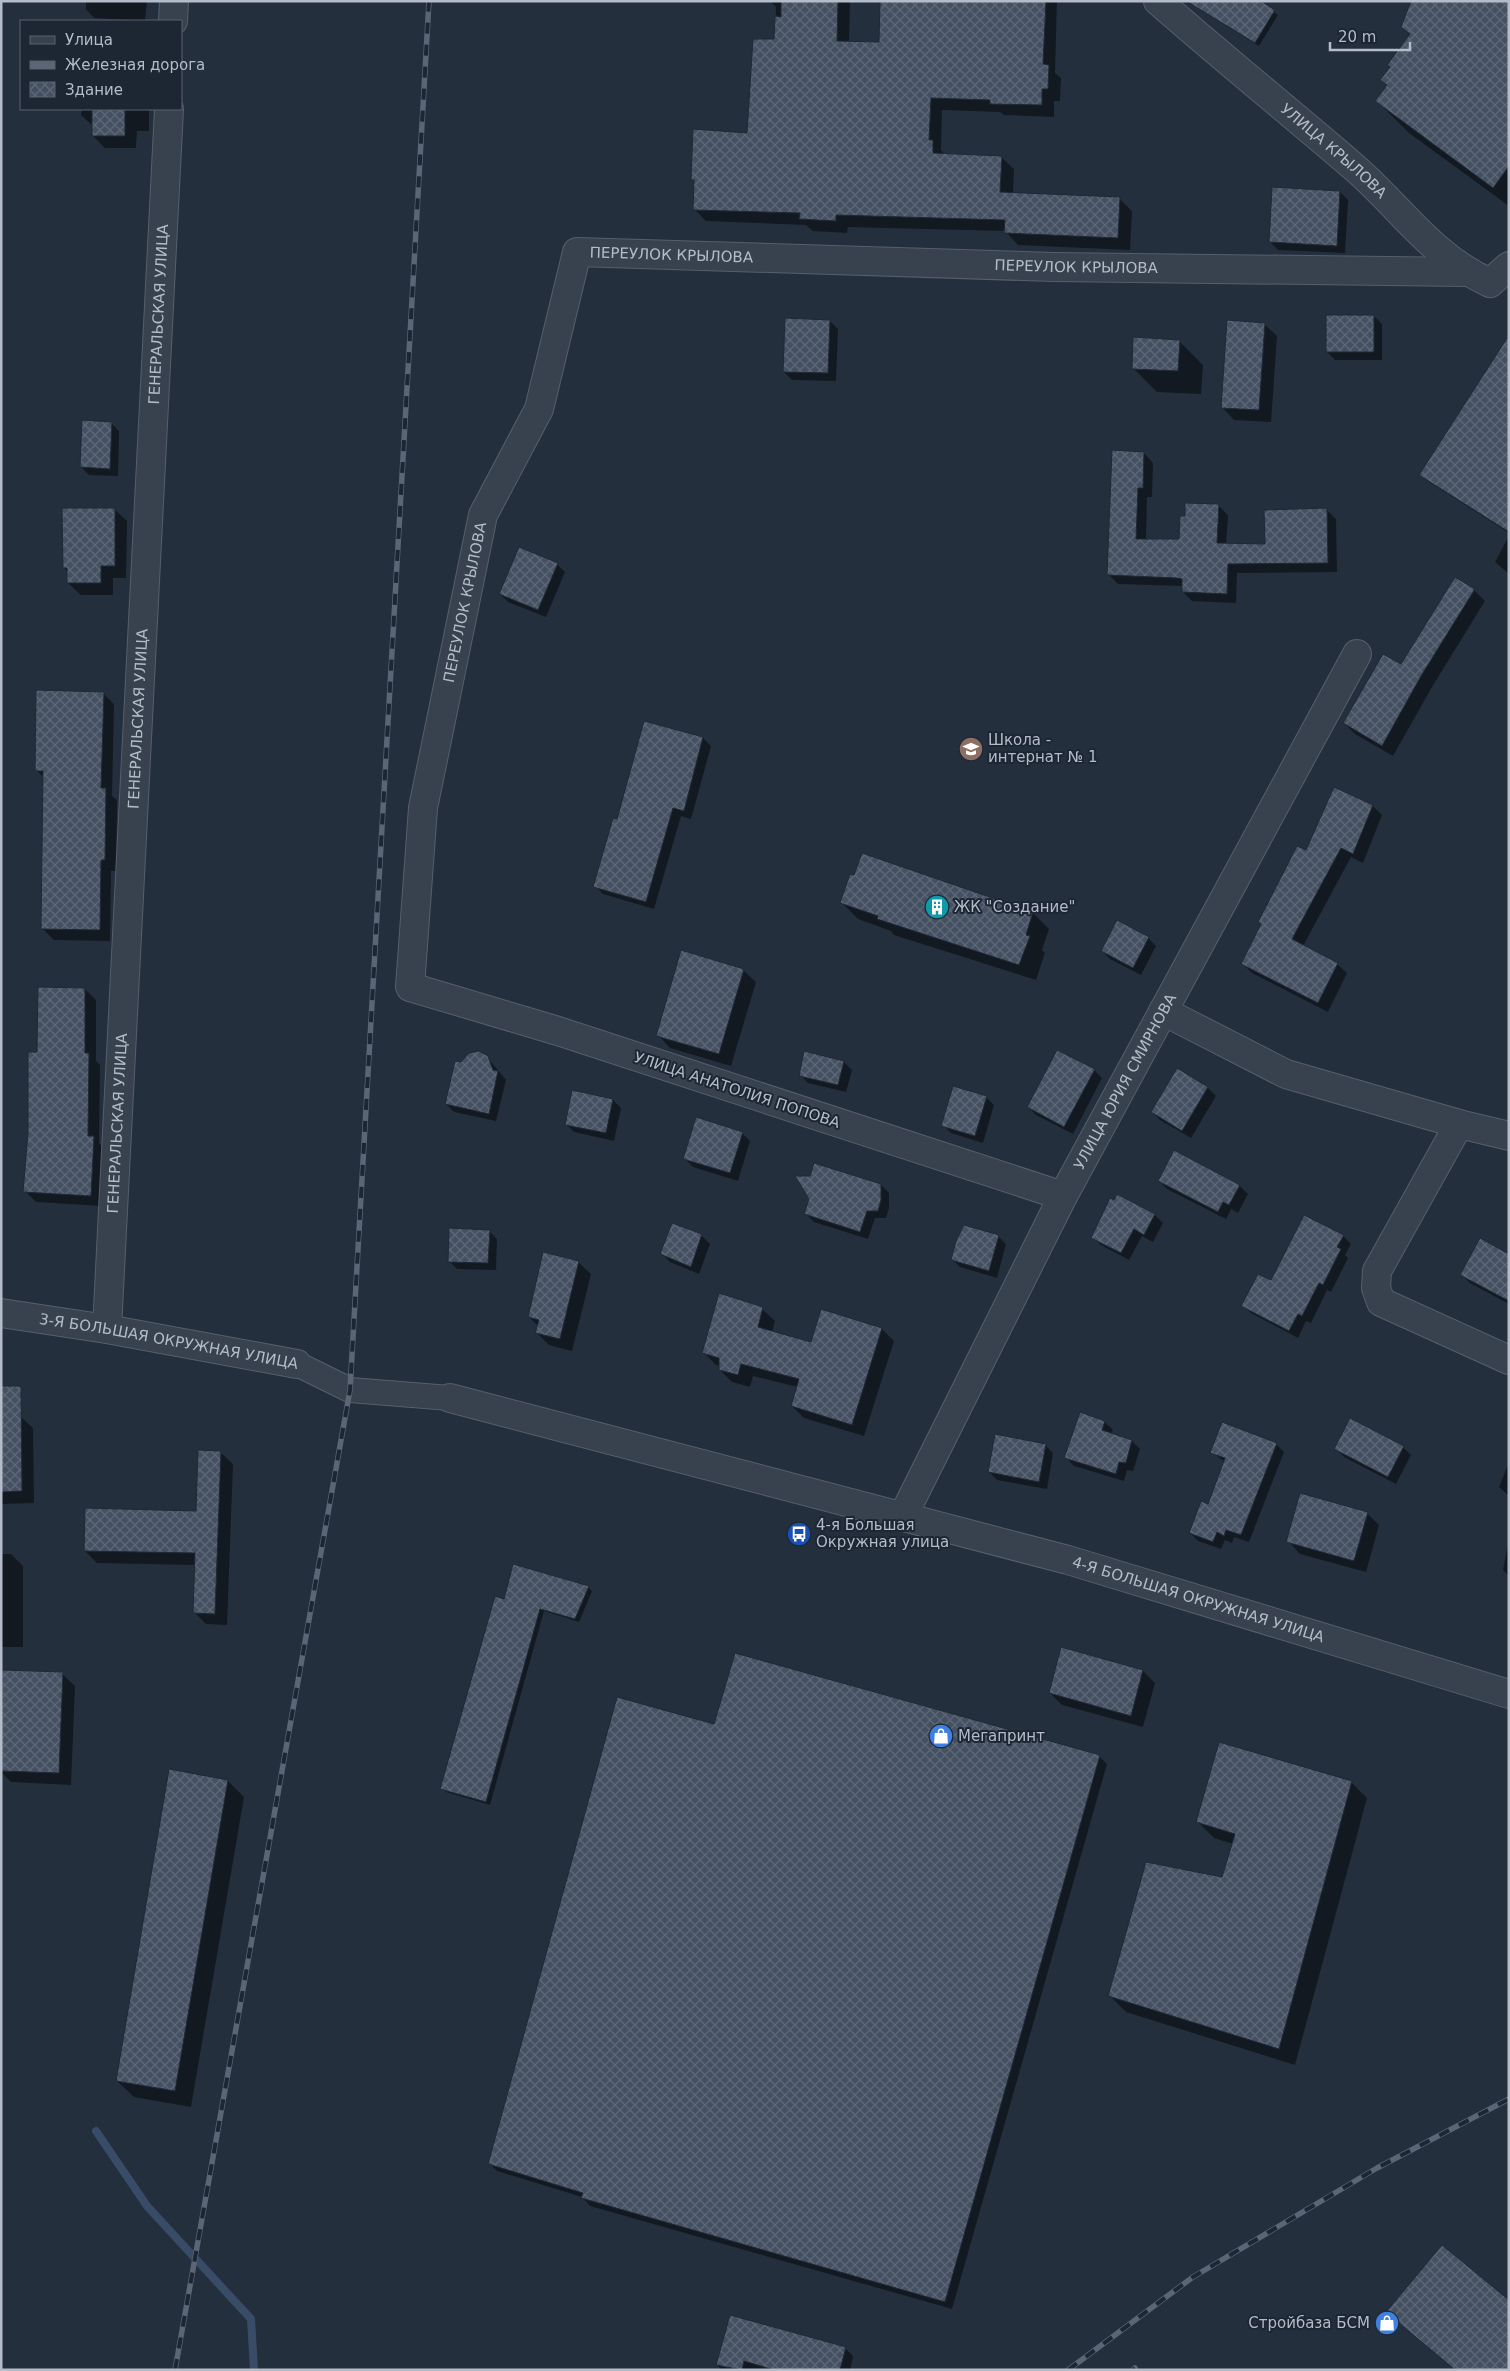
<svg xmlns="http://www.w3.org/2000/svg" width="1510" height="2371" viewBox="0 0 1510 2371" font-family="'DejaVu Sans',sans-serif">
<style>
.shadow{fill:#0007}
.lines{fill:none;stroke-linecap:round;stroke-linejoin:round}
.stream{stroke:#394c67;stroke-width:8}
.building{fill:url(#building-cross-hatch);stroke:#1f2835}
.pedestrian-casing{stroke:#565f6c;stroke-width:26}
.minor-casing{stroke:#565f6c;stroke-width:30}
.tertiary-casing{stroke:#565f6c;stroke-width:30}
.pedestrian{stroke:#38414e;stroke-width:24}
.minor{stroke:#38414e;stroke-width:28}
.tertiary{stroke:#38414e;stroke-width:28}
.rail-casing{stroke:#5a6575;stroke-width:5.5}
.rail{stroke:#1d2633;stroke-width:4;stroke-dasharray:11;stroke-linecap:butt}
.labels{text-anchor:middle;stroke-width:4;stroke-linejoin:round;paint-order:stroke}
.street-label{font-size:15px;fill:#b4bcc9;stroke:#1d2633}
.poi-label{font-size:15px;fill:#b4bcc9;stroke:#1d2633;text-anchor:start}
</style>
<defs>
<pattern id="building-cross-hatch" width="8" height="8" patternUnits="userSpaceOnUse" patternTransform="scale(1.25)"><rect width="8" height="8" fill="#455162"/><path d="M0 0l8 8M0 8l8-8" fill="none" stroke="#5d6877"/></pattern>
</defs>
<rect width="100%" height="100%" fill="#242f3e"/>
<!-- shadow -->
<path class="shadow" d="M 86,1 L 147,1 L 145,21 L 94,18 L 86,9 Z
M 770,1 L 850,1 L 849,43 L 880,44 L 882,1 L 1057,1 L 1055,73 L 1061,78 L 1060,101 L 1054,101 L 1054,117 L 1004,115 L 1000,112 L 942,110 L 941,150 L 945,155 L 1001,157 L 1014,169 L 1013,194 L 1120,199 L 1132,211 L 1130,250 L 1018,245 L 1005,231 L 848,227 L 847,233 L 813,231 L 806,225 L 706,221 L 694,209 L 695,182 L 692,179 L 748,134 L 775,40 L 776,7 Z
M 1186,1 L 1258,1 L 1278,15 L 1259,46 Z
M 1509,1 L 1509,206 L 1409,133 L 1377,101 L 1387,86 L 1382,80 L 1410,35 L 1402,27 Z
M 82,109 L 149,109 L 149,131 L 137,131 L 136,148 L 105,148 L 93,136 L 93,126 L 81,115 Z
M 1340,192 L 1348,200 L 1345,253 L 1278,250 L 1270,242 Z
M 1374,316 L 1382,324 L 1382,360 L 1335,360 L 1327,352 Z
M 830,321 L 838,329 L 836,381 L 792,380 L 784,372 Z
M 1264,324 L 1277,336 L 1271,422 L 1234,420 L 1222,407 Z
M 1509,338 L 1509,533 L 1429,482 L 1421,474 Z
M 1179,341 L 1203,365 L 1201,394 L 1157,392 L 1133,368 Z
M 111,423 L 119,431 L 118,476 L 89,475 L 81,467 Z
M 1144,453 L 1153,463 L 1152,497 L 1147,497 L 1146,540 L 1180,540 L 1186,517 L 1218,505 L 1228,515 L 1226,544 L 1266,546 L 1327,510 L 1336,519 L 1337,572 L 1237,573 L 1236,603 L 1192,601 L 1183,592 L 1183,586 L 1118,584 L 1108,574 Z
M 114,509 L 127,521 L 126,578 L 113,578 L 113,595 L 81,595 L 68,583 L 68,572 L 64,568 Z
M 1509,536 L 1509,574 L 1495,562 Z
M 557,564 L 565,572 L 546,617 L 508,602 L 500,594 Z
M 1456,579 L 1474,590 L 1485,601 L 1432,687 L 1393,756 L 1355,734 L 1344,723 L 1401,666 Z
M 103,693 L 114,704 L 112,796 L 117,800 L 116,871 L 111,871 L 110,941 L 54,940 L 43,929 L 44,778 L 36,770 Z
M 644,723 L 703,738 L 711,746 L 691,819 L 681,816 L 654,909 L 603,894 L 595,886 L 618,820 Z
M 1334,789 L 1373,806 L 1382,815 L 1363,863 L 1351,857 L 1303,946 L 1337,964 L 1347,973 L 1328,1012 L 1252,973 L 1242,963 L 1306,851 Z
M 863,854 L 1033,913 L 1049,929 L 1042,950 L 1045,953 L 1036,980 L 894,935 L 891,931 L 858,919 L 842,903 L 855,877 Z
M 1148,938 L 1156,946 L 1141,975 L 1110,959 L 1102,951 Z
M 743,970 L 756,982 L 731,1066 L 670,1048 L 658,1035 Z
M 85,989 L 96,1000 L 96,1061 L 100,1065 L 99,1143 L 105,1149 L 102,1206 L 36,1202 L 25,1191 L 38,1054 Z
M 487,1057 L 506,1080 L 496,1121 L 454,1112 L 446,1104 Z
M 844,1062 L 852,1070 L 846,1092 L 808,1083 L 800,1075 Z
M 1094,1070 L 1102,1078 L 1073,1134 L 1036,1115 L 1028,1107 Z
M 1177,1070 L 1208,1088 L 1216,1096 L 1191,1138 L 1160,1120 L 1152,1112 Z
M 986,1097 L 994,1105 L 983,1143 L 951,1133 L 943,1125 Z
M 613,1100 L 621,1108 L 614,1141 L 574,1132 L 566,1124 Z
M 742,1133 L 750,1141 L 738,1181 L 693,1167 L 685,1159 Z
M 1159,1181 L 1240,1186 L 1248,1194 L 1238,1213 L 1231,1209 L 1226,1219 L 1167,1189 Z
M 881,1185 L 889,1193 L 889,1208 L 886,1218 L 875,1218 L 868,1239 L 814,1222 L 806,1214 Z
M 1155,1215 L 1163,1223 L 1153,1242 L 1142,1236 L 1129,1260 L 1101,1245 L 1093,1237 Z
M 673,1224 L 702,1236 L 710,1244 L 699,1274 L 670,1262 L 662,1254 Z
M 489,1231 L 497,1239 L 496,1270 L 457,1269 L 449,1261 Z
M 998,1236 L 1006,1244 L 997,1278 L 960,1267 L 952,1259 Z
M 1343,1236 L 1351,1244 L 1345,1255 L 1348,1258 L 1331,1292 L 1327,1290 L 1311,1323 L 1306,1321 L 1298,1338 L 1251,1313 L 1243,1305 L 1272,1282 Z
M 1509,1255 L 1509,1304 L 1470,1283 L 1462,1275 Z
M 578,1262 L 591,1274 L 572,1351 L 549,1345 L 537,1333 L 538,1326 L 529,1317 Z
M 762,1309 L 775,1321 L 772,1332 L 812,1344 L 882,1329 L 894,1341 L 864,1436 L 804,1418 L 792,1406 L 798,1387 L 753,1376 L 750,1387 L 732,1382 L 720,1370 L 720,1366 L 716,1365 L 704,1353 Z
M 1,1416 L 20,1416 L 33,1428 L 34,1503 L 1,1504 Z
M 1105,1422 L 1113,1430 L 1111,1434 L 1132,1441 L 1140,1449 L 1133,1471 L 1127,1470 L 1124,1481 L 1074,1466 L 1066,1458 Z
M 1276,1444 L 1284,1452 L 1249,1542 L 1234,1537 L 1232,1543 L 1225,1540 L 1221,1549 L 1198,1541 L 1190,1533 L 1209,1506 L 1225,1462 L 1212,1452 Z
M 1045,1445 L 1053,1453 L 1047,1489 L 997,1480 L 989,1472 Z
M 1403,1447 L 1411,1455 L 1396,1484 L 1344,1457 L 1336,1449 Z
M 220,1452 L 233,1464 L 227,1625 L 206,1624 L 194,1612 L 195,1565 L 97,1563 L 85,1551 L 197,1512 Z
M 1509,1462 L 1509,1496 L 1499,1487 Z
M 1367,1513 L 1379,1525 L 1366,1572 L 1300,1554 L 1288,1541 Z
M 1509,1539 L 1509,1576 L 1503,1570 Z
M 1,1554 L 11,1554 L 23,1566 L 23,1647 L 1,1647 Z
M 588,1587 L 592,1591 L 579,1622 L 544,1611 L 490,1805 L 446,1792 L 442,1788 L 505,1600 Z
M 3,1671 L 62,1674 L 75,1686 L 71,1785 L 11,1782 L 1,1772 Z
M 1143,1671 L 1155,1683 L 1143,1727 L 1062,1705 L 1050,1693 Z
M 715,1726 L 1099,1756 L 1107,1764 L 952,2309 L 590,2206 L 582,2197 L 497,2171 L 489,2163 Z
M 228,1781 L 244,1797 L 191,2107 L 134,2097 L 117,2081 Z
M 1351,1782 L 1367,1798 L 1295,2065 L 1126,2012 L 1110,1996 L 1223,1879 L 1233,1844 L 1214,1838 L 1198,1822 Z
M 1388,2312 L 1509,2370 L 1454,2370 Z
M 731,2316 L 845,2348 L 853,2356 L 850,2370 L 722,2370 L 717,2365 Z"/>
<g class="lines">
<!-- stream -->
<path class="stream" d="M 96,2131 L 147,2206 L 251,2319 L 254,2370"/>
</g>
<!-- building -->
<path class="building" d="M 781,1 L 838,1 L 837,41 L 879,42 L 880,1 L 1046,1 L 1043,64 L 1049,65 L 1048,89 L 1042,89 L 1042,105 L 990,104 L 990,100 L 931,98 L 929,140 L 933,140 L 933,153 L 1002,156 L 1000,192 L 1120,197 L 1118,238 L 1004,233 L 1005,220 L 836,215 L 836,221 L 799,219 L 800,213 L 693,210 L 694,180 L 691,180 L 693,129 L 747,133 L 753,39 L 774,39 L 775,16 L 781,17 Z
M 1186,1 L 1261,1 L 1275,10 L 1255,43 Z
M 1411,1 L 1509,1 L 1509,166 L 1493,188 L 1375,101 L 1387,85 L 1380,80 L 1390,67 L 1387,65 L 1410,34 L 1401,27 Z
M 92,109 L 125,109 L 125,136 L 92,136 Z
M 1272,187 L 1340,191 L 1337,246 L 1269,242 Z
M 1326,315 L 1374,315 L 1374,352 L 1326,352 Z
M 785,318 L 830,320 L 828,373 L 783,372 Z
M 1227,320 L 1265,323 L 1259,410 L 1221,408 Z
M 1509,335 L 1509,532 L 1419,475 Z
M 1133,337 L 1180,340 L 1178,371 L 1132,369 Z
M 82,420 L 112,422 L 110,469 L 80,467 Z
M 1112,450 L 1144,452 L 1143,488 L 1138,488 L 1136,539 L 1179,539 L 1180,516 L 1185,516 L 1185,503 L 1219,504 L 1217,543 L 1265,544 L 1264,510 L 1327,508 L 1328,563 L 1228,564 L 1227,594 L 1182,592 L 1182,579 L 1177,578 L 1107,575 Z
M 62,508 L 115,508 L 115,566 L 101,566 L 101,583 L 67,583 L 67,568 L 63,568 Z
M 519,547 L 558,563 L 538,610 L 499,594 Z
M 1455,577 L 1475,589 L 1421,676 L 1382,746 L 1343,723 L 1383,654 L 1401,664 Z
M 36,690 L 104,692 L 101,788 L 106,788 L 105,860 L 101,860 L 100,930 L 41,929 L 43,771 L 35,771 Z
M 644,721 L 703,737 L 684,811 L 673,808 L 646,902 L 593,887 L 613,818 L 617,819 Z
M 1334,787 L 1373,805 L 1353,854 L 1341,848 L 1292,939 L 1338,963 L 1318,1003 L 1241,964 L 1261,924 L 1258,922 L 1297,846 L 1306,850 Z
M 862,853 L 1033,912 L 1026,935 L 1030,936 L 1019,965 L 877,919 L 878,916 L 840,903 L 850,874 L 854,875 Z
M 1117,920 L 1149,937 L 1133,968 L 1101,951 Z
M 681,950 L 744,969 L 719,1054 L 656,1036 Z
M 38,987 L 85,988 L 85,1053 L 89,1053 L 88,1136 L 94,1136 L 91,1196 L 23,1192 L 28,1133 L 28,1052 L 37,1052 Z
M 1057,1050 L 1095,1069 L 1064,1127 L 1027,1107 Z
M 479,1051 L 488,1056 L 493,1070 L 498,1071 L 489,1114 L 445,1104 L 455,1061 L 461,1062 L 469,1053 Z
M 804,1051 L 844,1061 L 838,1085 L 799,1076 Z
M 1177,1068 L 1208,1087 L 1182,1131 L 1151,1112 Z
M 953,1086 L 987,1096 L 975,1136 L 941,1126 Z
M 572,1090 L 613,1099 L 606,1133 L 565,1125 Z
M 696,1117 L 743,1132 L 730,1173 L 683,1159 Z
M 1174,1150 L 1240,1185 L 1229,1205 L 1223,1202 L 1218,1212 L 1158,1181 Z
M 814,1163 L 881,1184 L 881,1200 L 878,1211 L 867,1211 L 860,1232 L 804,1214 L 809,1199 L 795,1176 L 810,1176 Z
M 1117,1194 L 1155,1214 L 1144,1235 L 1134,1229 L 1121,1253 L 1091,1238 L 1110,1198 L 1114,1200 Z
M 1304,1215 L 1344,1235 L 1337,1247 L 1341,1249 L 1323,1285 L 1319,1283 L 1302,1316 L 1298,1314 L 1289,1331 L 1241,1306 L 1258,1274 L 1271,1280 Z
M 672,1223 L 702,1234 L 691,1267 L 660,1254 Z
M 964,1225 L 999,1235 L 989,1271 L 951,1260 L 956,1241 Z
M 449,1228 L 490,1230 L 488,1263 L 448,1262 Z
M 1480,1238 L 1509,1254 L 1509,1301 L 1460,1275 Z
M 543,1252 L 579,1261 L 560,1339 L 535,1333 L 539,1320 L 528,1317 Z
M 719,1293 L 763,1307 L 758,1327 L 811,1342 L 821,1309 L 882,1328 L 852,1425 L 791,1406 L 799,1379 L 741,1364 L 738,1375 L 719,1370 L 719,1358 L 702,1353 Z
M 1,1386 L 21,1386 L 22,1491 L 1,1492 Z
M 1080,1412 L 1105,1421 L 1102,1430 L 1132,1440 L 1126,1463 L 1119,1462 L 1116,1474 L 1064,1458 Z
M 1350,1418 L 1404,1446 L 1388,1477 L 1334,1449 Z
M 1222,1422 L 1277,1443 L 1241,1535 L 1226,1530 L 1224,1536 L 1217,1532 L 1213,1542 L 1189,1533 L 1201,1501 L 1208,1504 L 1225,1458 L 1210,1453 Z
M 995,1434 L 1046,1444 L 1039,1482 L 988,1472 Z
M 198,1450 L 221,1451 L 215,1614 L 193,1613 L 195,1553 L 84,1551 L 85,1508 L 196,1511 Z
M 1300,1493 L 1368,1512 L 1354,1561 L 1286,1542 Z
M 513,1564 L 589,1586 L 575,1619 L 540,1609 L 486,1802 L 440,1789 L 495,1596 L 504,1599 Z
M 1061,1647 L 1143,1670 L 1131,1716 L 1049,1693 Z
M 735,1653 L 1100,1755 L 945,2302 L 581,2198 L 583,2193 L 488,2164 L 617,1697 L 714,1724 Z
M 2,1670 L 63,1672 L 59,1773 L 1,1771 Z
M 1219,1742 L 1352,1781 L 1279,2049 L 1108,1996 L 1146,1862 L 1222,1877 L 1235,1834 L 1196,1822 Z
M 169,1769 L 228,1780 L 175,2091 L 116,2081 Z
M 1442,2245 L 1509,2300 L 1509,2370 L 1455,2370 L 1386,2312 Z
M 730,2315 L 846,2347 L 840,2370 L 774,2370 L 744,2361 L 742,2370 L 716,2365 Z"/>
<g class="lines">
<!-- pedestrian casing -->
<g class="pedestrian-casing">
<path id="pedestrian" d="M 297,1364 L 350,1390 L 450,1398"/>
</g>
<!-- minor casing -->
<g class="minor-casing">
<g id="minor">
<path id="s1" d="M 1158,1 C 1223,58 1290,112 1355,168 C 1402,209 1431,256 1490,283 L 1509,266"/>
<path d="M 173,21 L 174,1"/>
<path d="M 1163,1011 L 1286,1074 L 1459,1124 L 1509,1136"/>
<path d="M 1459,1124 L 1377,1271 L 1376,1288 L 1381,1302 L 1509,1360"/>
<path id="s2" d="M 1063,1196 L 558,1031 L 410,987 L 423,808 L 483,515 L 539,409 L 577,252 L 1054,267 L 1466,272"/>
<path id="s3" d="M 1,1313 L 107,1329 L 297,1364"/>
<path id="s4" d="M 107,1329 L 169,109"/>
<path id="s5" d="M 903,1516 L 1063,1196 L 1357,654"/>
</g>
</g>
<!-- tertiary casing -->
<g class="tertiary-casing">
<g id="tertiary">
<path id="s6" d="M 450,1398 L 1068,1560 L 1509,1694"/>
</g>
</g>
<!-- pedestrian -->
<use href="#pedestrian" class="pedestrian"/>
<!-- minor -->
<use href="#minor" class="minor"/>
<!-- tertiary -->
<use href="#tertiary" class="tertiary"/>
<!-- rail casing -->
<g class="rail-casing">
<path id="rail" d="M 175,2370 L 350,1390 L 429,1
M 1068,2370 L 1193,2277 L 1377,2168 L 1509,2099
M 1133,2370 L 1135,2368"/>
</g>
<!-- rail -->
<use href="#rail" class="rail"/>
</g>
<!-- icons -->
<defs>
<g id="school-disc" transform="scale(1.25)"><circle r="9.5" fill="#8d6e63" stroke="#1d2633"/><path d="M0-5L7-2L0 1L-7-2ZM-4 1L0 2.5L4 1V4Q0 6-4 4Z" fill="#fff"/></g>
<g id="building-disc" transform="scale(1.25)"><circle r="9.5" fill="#0f9aa8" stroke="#1d2633"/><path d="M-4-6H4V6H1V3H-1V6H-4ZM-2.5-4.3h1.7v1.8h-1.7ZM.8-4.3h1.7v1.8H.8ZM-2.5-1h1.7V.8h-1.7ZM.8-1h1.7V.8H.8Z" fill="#fff"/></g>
<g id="bus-disc" transform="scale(1.25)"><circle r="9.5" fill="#1a4fb4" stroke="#1d2633"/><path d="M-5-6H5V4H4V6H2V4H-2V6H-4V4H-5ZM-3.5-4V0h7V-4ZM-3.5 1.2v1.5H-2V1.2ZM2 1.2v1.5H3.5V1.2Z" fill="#fff"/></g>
<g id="shop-disc" transform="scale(1.25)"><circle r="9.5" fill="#3f7fe0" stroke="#1d2633"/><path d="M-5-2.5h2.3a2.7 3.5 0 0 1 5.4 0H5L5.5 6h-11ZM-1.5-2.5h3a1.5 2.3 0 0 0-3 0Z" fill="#fff"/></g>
</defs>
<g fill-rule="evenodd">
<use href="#school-disc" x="971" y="749"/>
<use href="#building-disc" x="937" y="907"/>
<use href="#bus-disc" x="799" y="1534"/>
<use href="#shop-disc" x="941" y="1736"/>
<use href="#shop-disc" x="1387" y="2323"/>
</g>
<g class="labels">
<!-- street labels -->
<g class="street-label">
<text dy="5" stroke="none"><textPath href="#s1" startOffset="231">УЛИЦА КРЫЛОВА</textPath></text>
<text dy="5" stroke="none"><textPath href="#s2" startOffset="1540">ПЕРЕУЛОК КРЫЛОВА</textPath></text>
<text dy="5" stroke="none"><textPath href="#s2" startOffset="1945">ПЕРЕУЛОК КРЫЛОВА</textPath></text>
<text dy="5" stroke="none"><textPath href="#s4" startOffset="1016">ГЕНЕРАЛЬСКАЯ УЛИЦА</textPath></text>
<text dy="5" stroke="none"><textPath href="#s2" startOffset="1075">ПЕРЕУЛОК КРЫЛОВА</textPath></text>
<text dy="5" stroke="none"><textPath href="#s4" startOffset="611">ГЕНЕРАЛЬСКАЯ УЛИЦА</textPath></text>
<text dy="5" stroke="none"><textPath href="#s5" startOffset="488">УЛИЦА ЮРИЯ СМИРНОВА</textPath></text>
<text transform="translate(737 1090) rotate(18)" y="5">УЛИЦА АНАТОЛИЯ ПОПОВА</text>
<text dy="5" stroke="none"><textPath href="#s4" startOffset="206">ГЕНЕРАЛЬСКАЯ УЛИЦА</textPath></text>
<text dy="5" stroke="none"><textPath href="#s3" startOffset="170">3-Я БОЛЬШАЯ ОКРУЖНАЯ УЛИЦА</textPath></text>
<text dy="5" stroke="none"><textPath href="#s6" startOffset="775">4-Я БОЛЬШАЯ ОКРУЖНАЯ УЛИЦА</textPath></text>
</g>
<!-- poi labels -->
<g class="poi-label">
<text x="988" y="745">Школа -<tspan x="988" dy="17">интернат № 1</tspan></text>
<text x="954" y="912">ЖК "Создание"</text>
<text x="816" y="1530">4-я Большая<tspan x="816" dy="17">Окружная улица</tspan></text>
<text x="958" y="1741">Мегапринт</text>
<text x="1370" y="2328" text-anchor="end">Стройбаза БСМ</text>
</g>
</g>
<!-- border -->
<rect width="1510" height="2371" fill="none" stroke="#b4bcc9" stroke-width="5"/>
<!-- legend -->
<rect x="20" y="20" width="162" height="90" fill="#1d2633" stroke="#59626f"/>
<rect x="30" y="36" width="25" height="8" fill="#38414e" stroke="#59626f"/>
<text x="65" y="45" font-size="15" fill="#b4bcc9">Улица</text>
<rect x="30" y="61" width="25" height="8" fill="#5a6575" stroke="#59626f"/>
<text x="65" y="70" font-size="15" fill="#b4bcc9">Железная дорога</text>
<rect x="30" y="82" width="25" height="15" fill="url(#building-cross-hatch)" stroke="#59626f"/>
<text x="65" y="95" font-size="15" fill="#b4bcc9">Здание</text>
<!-- scale -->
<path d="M1330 42v8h80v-8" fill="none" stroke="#b4bcc9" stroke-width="2.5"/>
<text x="1338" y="42" font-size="15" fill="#b4bcc9" stroke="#1d2633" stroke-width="4" paint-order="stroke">20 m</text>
</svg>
